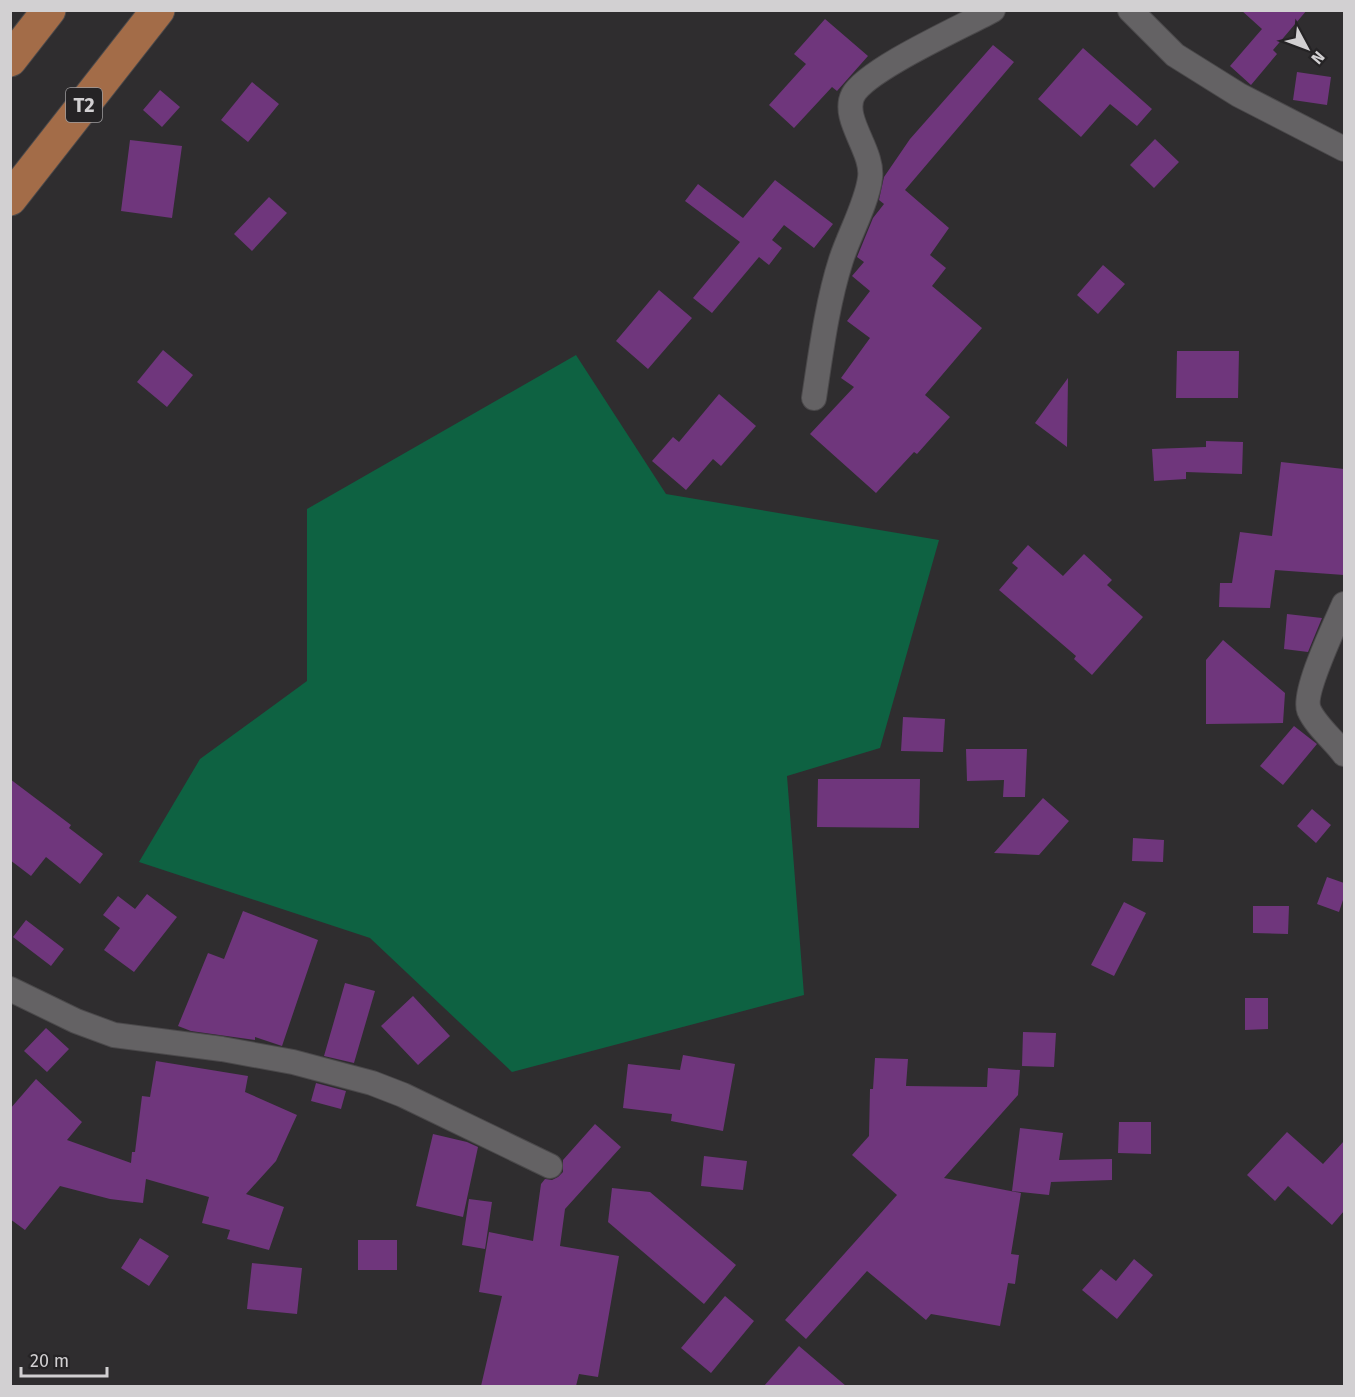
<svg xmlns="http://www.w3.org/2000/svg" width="1355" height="1397" viewBox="0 0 1355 1397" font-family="'Fira Sans',sans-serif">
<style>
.green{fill:#0e6242}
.building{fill:#6f367c}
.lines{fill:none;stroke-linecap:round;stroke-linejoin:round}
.minor-casing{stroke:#4b494b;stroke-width:26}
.trunk-casing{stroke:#4b494b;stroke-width:35}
.minor{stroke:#646264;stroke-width:24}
.trunk{stroke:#a36c48;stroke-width:33}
.labels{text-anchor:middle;stroke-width:4.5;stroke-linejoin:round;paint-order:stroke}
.shield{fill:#252325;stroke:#9e9c9e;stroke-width:1.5}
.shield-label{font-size:20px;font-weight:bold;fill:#d2d0d2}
</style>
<rect width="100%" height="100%" fill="#2f2d2f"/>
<!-- green -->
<path class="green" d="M 576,355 L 666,494 L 939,540 L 880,748 L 787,776 L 804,995 L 512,1072 L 370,938 L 139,862 L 200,759 L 307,681 L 307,509 Z"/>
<!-- building -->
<path class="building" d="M 1241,10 L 1307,10 L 1273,50 L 1277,54 L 1251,85 L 1230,66 L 1262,29 Z
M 825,19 L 868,56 L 837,91 L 832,87 L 794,128 L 769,105 L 806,64 L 794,54 Z
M 993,45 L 1014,62 L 905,190 L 949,228 L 930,255 L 946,268 L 932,286 L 982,328 L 925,395 L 950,417 L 917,454 L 914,452 L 876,493 L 810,434 L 854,387 L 841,378 L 870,338 L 847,321 L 870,291 L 852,276 L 864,262 L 857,257 L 873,218 L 884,204 L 879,200 L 884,177 L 910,139 Z
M 1083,48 L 1152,109 L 1137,126 L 1110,104 L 1081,137 L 1038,99 Z
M 1297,72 L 1331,77 L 1327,105 L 1293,100 Z
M 252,82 L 279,104 L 248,142 L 221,120 Z
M 160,90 L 180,107 L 162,127 L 143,110 Z
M 1155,139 L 1179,162 L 1154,188 L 1130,165 Z
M 130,140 L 182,146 L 172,218 L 121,211 Z
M 775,180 L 833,224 L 814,248 L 784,225 L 772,240 L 782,248 L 769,265 L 759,257 L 712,313 L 693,298 L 740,242 L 685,201 L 698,184 L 743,218 Z
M 269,197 L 287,213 L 252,251 L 234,234 Z
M 1103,265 L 1125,284 L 1098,314 L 1077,295 Z
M 659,290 L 692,318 L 648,369 L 616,341 Z
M 163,350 L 193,375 L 167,407 L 137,382 Z
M 1177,351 L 1239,351 L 1238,398 L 1176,398 Z
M 1068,378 L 1067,447 L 1035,423 Z
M 719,394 L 756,426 L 721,466 L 713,459 L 686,490 L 652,461 L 673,437 L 679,442 Z
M 1206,441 L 1243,442 L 1242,474 L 1186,472 L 1186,479 L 1154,481 L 1152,449 L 1206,447 Z
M 1281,462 L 1344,469 L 1344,575 L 1275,570 L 1270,608 L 1219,607 L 1220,583 L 1232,583 L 1240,532 L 1272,536 Z
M 1028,545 L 1063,576 L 1084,554 L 1112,580 L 1107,585 L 1143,617 L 1092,675 L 1074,659 L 1076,656 L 999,590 L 1018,568 L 1012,563 Z
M 1287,614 L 1322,618 L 1308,652 L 1284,649 Z
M 1223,640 L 1285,693 L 1283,723 L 1206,724 L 1206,660 Z
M 903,717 L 945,719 L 943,752 L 901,751 Z
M 1294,726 L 1317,744 L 1283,785 L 1260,766 Z
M 966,749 L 1027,749 L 1025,797 L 1003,797 L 1004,780 L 967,781 Z
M 10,779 L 71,825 L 69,828 L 103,854 L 80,884 L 46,857 L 31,876 L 10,860 Z
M 818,779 L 920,779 L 919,828 L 817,827 Z
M 1043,798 L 1069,821 L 1039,855 L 994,853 Z
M 1312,809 L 1331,825 L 1316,843 L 1297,826 Z
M 1133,838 L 1164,840 L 1163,862 L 1132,861 Z
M 1327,877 L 1344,883 L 1344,897 L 1339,912 L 1317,904 Z
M 147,894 L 177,917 L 134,972 L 104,950 L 120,928 L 103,915 L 118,896 L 135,909 Z
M 1124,902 L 1146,913 L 1114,976 L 1091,965 Z
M 1253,906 L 1289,906 L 1288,934 L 1253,933 Z
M 243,911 L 318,940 L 282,1046 L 255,1037 L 255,1040 L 191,1031 L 178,1026 L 208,953 L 224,959 Z
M 26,920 L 64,949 L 51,966 L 13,937 Z
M 345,983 L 375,991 L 354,1063 L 324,1056 Z
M 413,996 L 450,1036 L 418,1065 L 381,1026 Z
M 1245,998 L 1268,998 L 1268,1029 L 1245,1030 Z
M 46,1028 L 69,1049 L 47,1072 L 24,1051 Z
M 1023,1032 L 1056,1033 L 1054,1067 L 1022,1066 Z
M 683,1055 L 735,1064 L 723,1131 L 671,1121 L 672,1114 L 623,1108 L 628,1064 L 680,1070 Z
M 875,1058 L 908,1059 L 906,1086 L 987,1087 L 988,1068 L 1020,1070 L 1018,1095 L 944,1178 L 1021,1193 L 1011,1254 L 1019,1255 L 1015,1284 L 1008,1283 L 1000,1326 L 931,1314 L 926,1320 L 867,1271 L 806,1339 L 785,1320 L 897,1195 L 852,1155 L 869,1136 L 870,1089 L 873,1089 Z
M 156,1061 L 248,1076 L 245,1092 L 297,1115 L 276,1161 L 246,1194 L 284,1207 L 269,1250 L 227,1239 L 230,1230 L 202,1223 L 209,1197 L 146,1179 L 143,1203 L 110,1199 L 60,1186 L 25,1230 L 10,1219 L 10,1109 L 36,1079 L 82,1122 L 67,1140 L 131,1163 L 132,1152 L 135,1152 L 142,1096 L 150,1097 Z
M 316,1083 L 346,1091 L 341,1109 L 311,1101 Z
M 1119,1122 L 1151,1122 L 1151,1154 L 1118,1153 Z
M 595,1124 L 621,1147 L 565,1209 L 560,1246 L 619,1256 L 598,1377 L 579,1374 L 576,1386 L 481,1386 L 502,1296 L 479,1292 L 489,1232 L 533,1241 L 541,1184 L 545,1179 L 552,1180 L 558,1177 L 563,1172 L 563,1160 Z
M 1020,1128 L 1063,1133 L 1059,1160 L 1112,1159 L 1112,1180 L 1051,1182 L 1049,1195 L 1012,1191 Z
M 1287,1132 L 1323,1164 L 1344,1141 L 1344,1211 L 1332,1225 L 1288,1186 L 1275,1201 L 1247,1175 Z
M 433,1134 L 467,1142 L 478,1147 L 463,1217 L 416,1206 Z
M 704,1156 L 747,1161 L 743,1190 L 701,1186 Z
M 612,1188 L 650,1192 L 736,1265 L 704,1304 L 608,1222 Z
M 469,1199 L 492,1202 L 485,1249 L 462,1245 Z
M 140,1238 L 169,1256 L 149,1286 L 121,1268 Z
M 358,1240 L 397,1240 L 397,1270 L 358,1270 Z
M 1134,1259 L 1153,1275 L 1117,1319 L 1082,1290 L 1101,1269 L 1116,1281 Z
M 252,1263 L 302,1268 L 297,1314 L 247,1309 Z
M 725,1296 L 754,1321 L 711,1373 L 681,1348 Z
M 799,1346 L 846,1386 L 764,1386 Z"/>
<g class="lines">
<!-- minor casing -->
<g class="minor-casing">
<path id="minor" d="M 1130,10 L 1175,55 L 1239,95 L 1344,149
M 814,398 C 821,352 827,304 841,260 C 849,235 867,203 870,178 C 874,151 841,119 853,95 C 867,69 964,26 993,10
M 1344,604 C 1336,623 1302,693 1309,710 C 1316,726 1334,740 1344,754
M 10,989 L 76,1021 L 114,1035 L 222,1049 L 293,1062 L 372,1083 L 403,1095 L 550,1166"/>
</g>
<!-- trunk casing -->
<g class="trunk-casing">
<path id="trunk" d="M 10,60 L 49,10
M 10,199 L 158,10"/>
</g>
<!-- minor -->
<use href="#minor" class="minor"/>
<!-- trunk -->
<use href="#trunk" class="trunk"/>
</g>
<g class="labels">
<!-- shield labels -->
<rect class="shield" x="66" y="88" width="36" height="34" rx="4.5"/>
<g class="shield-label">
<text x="84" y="112">T2</text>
</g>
</g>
<!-- border -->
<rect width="1355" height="1397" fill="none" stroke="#d2d0d2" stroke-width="24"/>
<!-- north arrow -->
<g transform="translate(1307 48) rotate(131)" stroke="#252325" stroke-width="4.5" paint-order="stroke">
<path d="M0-4.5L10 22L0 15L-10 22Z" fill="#d2d0d2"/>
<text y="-9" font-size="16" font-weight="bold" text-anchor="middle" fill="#d2d0d2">N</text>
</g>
<!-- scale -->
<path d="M21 1367v9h86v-9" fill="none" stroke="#d2d0d2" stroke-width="3"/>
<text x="30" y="1367" font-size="18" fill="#d2d0d2" stroke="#252325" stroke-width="4.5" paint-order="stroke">20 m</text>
</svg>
